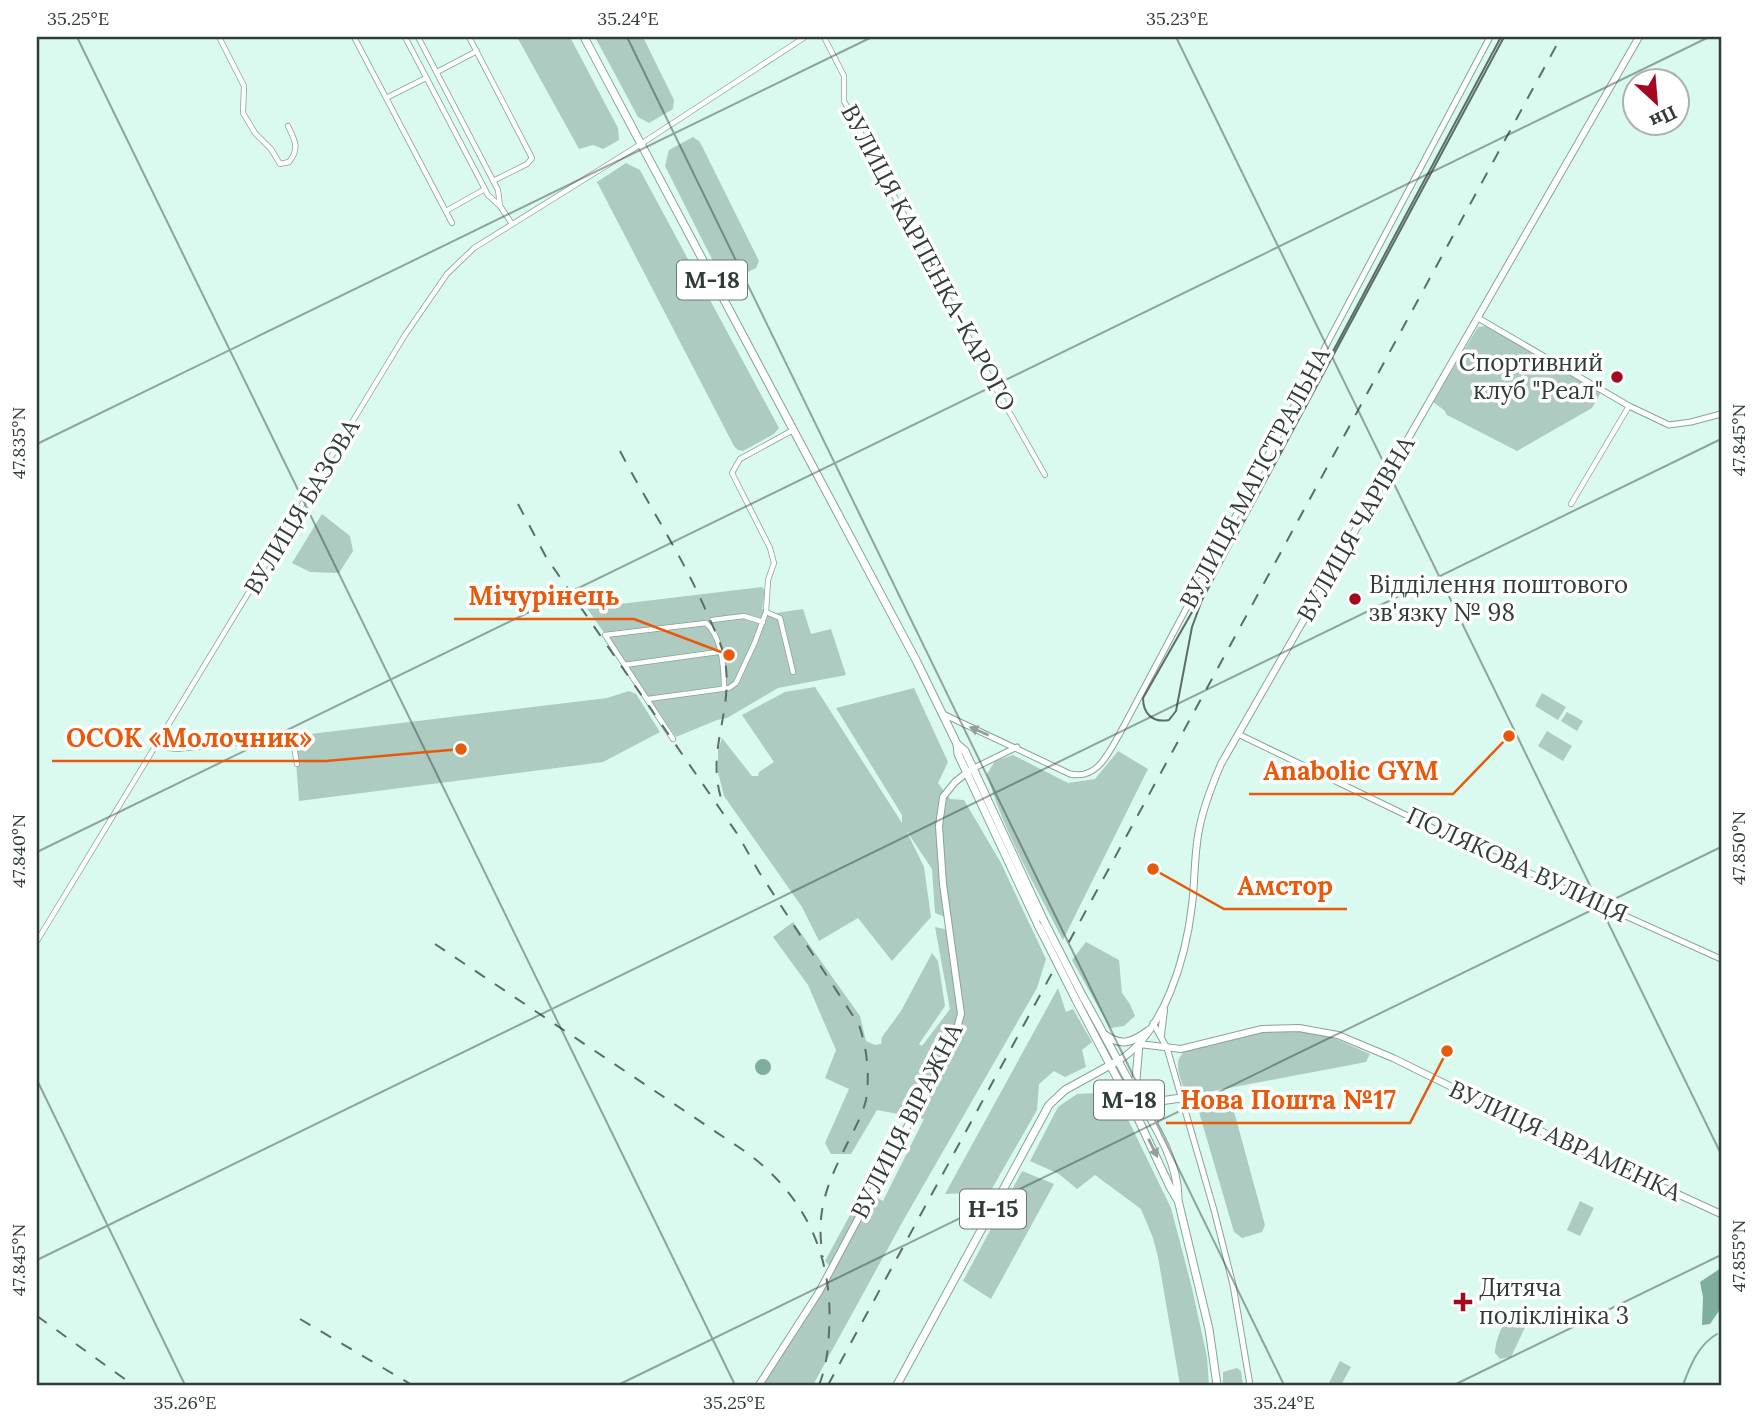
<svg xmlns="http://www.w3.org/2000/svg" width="1758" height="1422" viewBox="0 0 1758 1422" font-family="Lora,serif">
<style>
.green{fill:#adcbc1}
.water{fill:#7fad9e}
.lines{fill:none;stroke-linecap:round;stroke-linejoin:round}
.stream{stroke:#7fad9e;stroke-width:2}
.minor-casing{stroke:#86a49a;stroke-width:6}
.tertiary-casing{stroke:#86a49a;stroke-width:7}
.secondary-casing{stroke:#86a49a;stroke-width:8}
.primary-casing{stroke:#86a49a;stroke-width:9}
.trunk-casing{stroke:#86a49a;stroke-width:9}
.minor{stroke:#fff;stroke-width:4.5}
.tertiary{stroke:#fff;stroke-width:5}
.secondary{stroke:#fff;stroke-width:6}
.primary{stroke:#fff;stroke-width:7}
.trunk{stroke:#fff;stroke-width:7}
.tram{stroke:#5c6d67;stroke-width:2}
.rail{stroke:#5c6d67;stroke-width:2;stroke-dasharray:12 12;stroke-linecap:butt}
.trunk-bridge-casing{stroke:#86a49a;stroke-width:9;stroke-linecap:butt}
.trunk-bridge{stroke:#fff;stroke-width:7}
.oneway{fill:#989e9c}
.ticks{fill:none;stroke:#303c38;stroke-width:2;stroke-opacity:0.45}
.poi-dot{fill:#a40821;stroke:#fff;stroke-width:2.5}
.labels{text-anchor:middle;stroke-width:7;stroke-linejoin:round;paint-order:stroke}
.shield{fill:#fff;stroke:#6e7674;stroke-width:2}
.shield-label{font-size:23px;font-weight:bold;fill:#303c38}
.street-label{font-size:24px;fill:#303c38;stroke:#fff}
.poi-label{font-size:24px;fill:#303c38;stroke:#fff;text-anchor:start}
.leader{fill:none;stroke:#e8590c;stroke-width:2.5}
.callout-dot{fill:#e8590c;stroke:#fff;stroke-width:2.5}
.callout-label{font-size:26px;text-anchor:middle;font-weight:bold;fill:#e8590c;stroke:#fff;stroke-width:7;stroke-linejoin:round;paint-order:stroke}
.neatline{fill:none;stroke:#303c38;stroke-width:2.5}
.ticks-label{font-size:18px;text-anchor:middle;fill:#303c38}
</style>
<rect width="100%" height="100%" fill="#dafaef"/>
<!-- green -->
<path class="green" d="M 517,37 L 570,37 L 618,128 L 619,140 L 603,149 L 593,145 L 579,149 Z
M 595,37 L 643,37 L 674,100 L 673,109 L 649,123 L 638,117 Z
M 693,137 L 700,142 L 759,261 L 756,268 L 731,280 L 721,277 L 665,166 L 669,150 Z
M 626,163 L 640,170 L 779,428 L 774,434 L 743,451 L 738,450 L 734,446 L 597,182 Z
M 1485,326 L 1601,392 L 1592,408 L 1517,451 L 1447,415 L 1444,410 L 1433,402 L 1478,327 Z
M 322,514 L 350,536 L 353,551 L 339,573 L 310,572 L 292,563 Z
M 762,587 L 765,591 L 762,609 L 776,613 L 803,609 L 811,634 L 831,629 L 846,675 L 778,688 L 727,718 L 717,720 L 676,737 L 587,608 Z
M 815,687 L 902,823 L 902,815 L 836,708 L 914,688 L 948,762 L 938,783 L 950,799 L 964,800 L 1001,863 L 1046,959 L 1037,988 L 903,1221 L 813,1385 L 759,1385 L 832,1268 L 825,1261 L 863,1191 L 883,1201 L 924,1119 L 877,1110 L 851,1154 L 831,1154 L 825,1143 L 849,1089 L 825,1078 L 836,1050 L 808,985 L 773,937 L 793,922 L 860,1016 L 866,1041 L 875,1045 L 881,1044 L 882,1037 L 901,1011 L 932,953 L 938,961 L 945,1006 L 919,1044 L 922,1046 L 950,1009 L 935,927 L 949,930 L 948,918 L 935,913 L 932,869 L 906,830 L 924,867 L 931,917 L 892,961 L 858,918 L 819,941 L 802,907 L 724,796 L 718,772 L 718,751 L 722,738 L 752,776 L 758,776 L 759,772 L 774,762 L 742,715 L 785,692 Z
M 629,691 L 636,694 L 660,732 L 603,762 L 299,801 L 294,736 L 607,698 Z
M 1542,693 L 1566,707 L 1558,720 L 1535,706 Z
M 1567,712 L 1583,721 L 1577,731 L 1561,721 Z
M 1547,731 L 1572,746 L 1563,761 L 1538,746 Z
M 1118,751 L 1148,769 L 1063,940 C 1037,890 1002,828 987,774 L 995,761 L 1013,755 L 1068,783 L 1095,779 Z
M 1086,942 L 1119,960 L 1122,993 L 1130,1004 L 1135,1016 L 1124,1026 L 1110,1028 L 1072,960 Z
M 1058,988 L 1066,1012 L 1073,1009 L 1092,1042 L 1082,1050 L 1086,1067 L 1065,1077 L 1054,1071 L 1039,1084 L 1037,1110 L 990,1192 L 945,1194 Z
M 1264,1031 L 1305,1032 L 1334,1038 L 1370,1054 L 1366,1062 L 1197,1094 L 1187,1093 L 1184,1090 C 1180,1075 1172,1062 1185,1051 Z
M 1095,1093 L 1120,1103 L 1171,1208 L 1192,1288 L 1207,1357 L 1209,1385 L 1180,1385 L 1158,1257 L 1153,1238 L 1141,1209 L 1095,1175 L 1077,1189 L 1059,1174 L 1030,1161 L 1058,1107 L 1077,1094 Z
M 1232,1104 L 1265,1225 L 1262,1232 L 1242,1238 L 1234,1232 L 1199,1112 Z
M 1022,1171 L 1054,1184 L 991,1299 L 963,1281 Z
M 1580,1201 L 1594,1208 L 1580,1236 L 1567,1230 Z
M 1519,1308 L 1528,1314 L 1528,1321 L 1511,1357 L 1500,1359 L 1495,1353 C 1495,1340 1506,1312 1519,1308 Z
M 1340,1361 L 1351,1367 L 1341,1385 L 1328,1385 Z
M 1237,1368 L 1241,1371 L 1243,1385 L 1223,1385 L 1223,1372 Z"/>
<!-- water -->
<path class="water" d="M755 1067a8 8 0 1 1 16 0a8 8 0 1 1-16 0Z
M 1721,1268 L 1721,1308 L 1710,1324 L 1702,1325 L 1703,1297 L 1700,1282 Z"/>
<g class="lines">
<!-- stream -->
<path class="stream" d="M 1683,1385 C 1690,1366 1698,1345 1717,1334"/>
<!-- minor casing -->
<g class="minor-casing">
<path id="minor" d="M 219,37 L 244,86 L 243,113 L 255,133 L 271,149 L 280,164 L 289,162 C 300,149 295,140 288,126
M 354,37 L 452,223
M 405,37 L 488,195 L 500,206 L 512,224
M 418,37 L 498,190 L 500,206
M 469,37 L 532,158 L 527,164 L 493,181
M 824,37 L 844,76 L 844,101 L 994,385 L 1045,475
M 437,72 L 477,51
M 386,98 L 426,78
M 446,211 L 485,189
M 1571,504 L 1629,406
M 766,612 L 780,618 L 793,672
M 712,620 L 744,616 L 763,622
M 624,665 L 718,652
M 648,699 L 729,688 L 736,683 L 755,642 L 766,612 L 768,580 L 774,563 L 770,548 L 732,473 L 740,459 L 793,430
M 673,739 L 605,635 L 706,623 C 722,637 724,668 724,688
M 160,742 L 169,748 L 177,749 L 285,737 L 293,741 L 297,764
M 37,941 L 405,335 L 447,274 L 474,248 L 641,144 L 805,37"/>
</g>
<!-- tertiary casing -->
<g class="tertiary-casing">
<path id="tertiary" d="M 1478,318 L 1629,406 L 1669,425 L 1691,422 L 1721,414
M 943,714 L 1070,774 C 1097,780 1108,754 1119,735 L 1490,37
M 1238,734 L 1468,845 L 1721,959
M 974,768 L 1017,747
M 1153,1023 L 1167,1048 L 1214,1210 L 1233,1285 L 1250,1385"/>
</g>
<!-- secondary casing -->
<g class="secondary-casing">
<path id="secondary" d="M 1161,1035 L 1164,1010
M 1139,1044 L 1181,1049 L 1262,1029 L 1299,1028 L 1338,1035 L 1393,1058 L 1549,1135 L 1721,1214
M 1118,1061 C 1165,1032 1186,957 1192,905 C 1195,881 1194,855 1199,830 C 1203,807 1212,785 1221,764 L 1639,37
M 759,1385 L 819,1292 L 954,1039 L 961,1014 L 943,884 L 939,826 L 943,797 L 955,782 L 969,771"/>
</g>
<!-- primary casing -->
<g class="primary-casing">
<path id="primary" d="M 897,1385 L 1049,1105 L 1065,1090 L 1114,1063"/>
</g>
<!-- trunk casing -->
<g class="trunk-casing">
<path id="trunk" d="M 584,37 L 917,662 L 957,744 L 958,754 L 1039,927
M 957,744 L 965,751 L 1043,919
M 1082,995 C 1098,1023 1113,1052 1129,1081 C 1149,1117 1179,1158 1178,1200 L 1209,1329 L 1217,1385
M 1076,1000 L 1135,1112 L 1170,1187 L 1177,1199
M 1105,1035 C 1122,1047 1133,1042 1148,1031
M 1135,1091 L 1139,1044
M 1141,1099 L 1153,1102 L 1181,1098
M 1154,1123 L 1153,1112 L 1162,1100"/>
</g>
<!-- minor -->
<use href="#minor" class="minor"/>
<!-- tertiary -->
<use href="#tertiary" class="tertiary"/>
<!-- secondary -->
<use href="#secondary" class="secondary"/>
<!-- primary -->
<use href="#primary" class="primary"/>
<!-- trunk -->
<use href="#trunk" class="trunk"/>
<!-- tram -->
<path class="tram" d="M 1501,37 L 1216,570 L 1143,698 C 1143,714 1153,723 1169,720 L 1176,711 L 1192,627 L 1202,600 L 1504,37"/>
<!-- rail -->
<path class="rail" d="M 620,451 C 648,505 682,555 706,611 C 713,627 722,644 725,661 C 734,713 704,752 723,804
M 518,504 L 546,557 L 738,835 L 759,872 L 859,1025 C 867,1048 870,1075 866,1100 C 862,1116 854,1130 847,1144 C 827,1184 815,1212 823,1257
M 435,944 L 743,1150 C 805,1194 834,1256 829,1332 C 828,1351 826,1368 819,1385
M 37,1316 L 133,1385
M 300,1319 L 412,1385
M 828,1385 L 1561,37"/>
<!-- trunk-bridge casing -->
<g class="trunk-bridge-casing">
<path id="trunk-bridge" d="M 1043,919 L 1082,995
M 1039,927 L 1076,1000"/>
</g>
<!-- trunk-bridge -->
<use href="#trunk-bridge" class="trunk-bridge"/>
</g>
<!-- one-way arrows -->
<defs><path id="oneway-solid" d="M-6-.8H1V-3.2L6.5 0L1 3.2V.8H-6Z" transform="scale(1.75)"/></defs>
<g class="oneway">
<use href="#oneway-solid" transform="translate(979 731) rotate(-157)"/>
<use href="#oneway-solid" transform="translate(1153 1148) rotate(64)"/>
</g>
<!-- ticks -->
<path class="ticks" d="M 77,37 L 735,1385M 627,37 L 1284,1385M 1176,37 L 1721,1154M 37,444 L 872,37M 37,852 L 1709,37M 37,1080 L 185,1385M 37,1260 L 1721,439M 618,1385 L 1721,847M 1454,1385 L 1721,1255"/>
<!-- markers -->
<g class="poi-dot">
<circle cx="1617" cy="377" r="7"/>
<circle cx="1355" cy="599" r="7"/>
<path d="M1459.5 1291.5h7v7h7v7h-7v7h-7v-7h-7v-7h7z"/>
</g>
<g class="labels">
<!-- shield labels -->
<g class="shield">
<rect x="677" y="260.5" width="70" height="39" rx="5"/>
<rect x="1094" y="1080.5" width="70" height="39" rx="5"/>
<rect x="960" y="1189.5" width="66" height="39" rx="5"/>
</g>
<g class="shield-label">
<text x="712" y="288">М-18</text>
<text x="1129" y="1108">М-18</text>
<text x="993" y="1217">Н-15</text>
</g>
<!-- street labels -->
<g class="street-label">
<text transform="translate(928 258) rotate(62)" y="8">ВУЛИЦЯ КАРПЕНКА-КАРОГО</text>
<text transform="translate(1255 478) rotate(-62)" y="8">ВУЛИЦЯ МАГІСТРАЛЬНА</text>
<text transform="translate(302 507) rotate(-59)" y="8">ВУЛИЦЯ БАЗОВА</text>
<text transform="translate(1356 529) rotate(-60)" y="8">ВУЛИЦЯ ЧАРІВНА</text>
<text transform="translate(1517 865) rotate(25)" y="8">ПОЛЯКОВА ВУЛИЦЯ</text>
<text transform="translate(907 1121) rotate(-63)" y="8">ВУЛИЦЯ ВІРАЖНА</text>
<text transform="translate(1565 1141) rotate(25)" y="8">ВУЛИЦЯ АВРАМЕНКА</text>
</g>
<!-- poi labels -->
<g class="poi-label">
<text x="1603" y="371" text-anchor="end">Спортивний<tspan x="1603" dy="28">клуб "Реал"</tspan></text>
<text x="1369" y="593">Відділення поштового<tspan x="1369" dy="28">зв'язку № 98</tspan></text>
<text x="1479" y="1296">Дитяча<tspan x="1479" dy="28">поліклініка 3</tspan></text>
</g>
</g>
<!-- callouts -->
<path class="leader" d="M729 655L634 619H454M461 749L326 761H52M1509 736L1453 794H1249M1153 869L1224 909H1347M1447 1051L1410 1123H1166"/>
<g class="callout-dot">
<circle cx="729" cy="655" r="7"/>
<circle cx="461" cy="749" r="7"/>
<circle cx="1509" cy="736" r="7"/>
<circle cx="1153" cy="869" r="7"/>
<circle cx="1447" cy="1051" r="7"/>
</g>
<g class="callout-label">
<text x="544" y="605">Мічурінець</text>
<text x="189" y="747">ОСОК «Молочник»</text>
<text x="1351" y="780">Anabolic GYM</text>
<text x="1285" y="895">Амстор</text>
<text x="1288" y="1109">Нова Пошта №17</text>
</g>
<!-- border -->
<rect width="1758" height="1422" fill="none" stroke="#ffffff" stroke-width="77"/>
<!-- north arrow -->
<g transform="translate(1656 102) rotate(154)"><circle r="33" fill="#ffffff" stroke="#acb1af" stroke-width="2"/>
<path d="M0-5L12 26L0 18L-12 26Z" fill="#a40821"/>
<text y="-10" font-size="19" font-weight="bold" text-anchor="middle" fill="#303c38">Пн</text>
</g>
<rect x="38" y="38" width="1682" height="1346" class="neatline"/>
<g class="ticks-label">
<text x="78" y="25">35.25°E</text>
<text x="628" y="25">35.24°E</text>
<text x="1177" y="25">35.23°E</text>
<text transform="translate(1739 440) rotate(-90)" y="6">47.845°N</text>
<text transform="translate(19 443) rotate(-90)" y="6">47.835°N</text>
<text transform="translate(1739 848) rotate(-90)" y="6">47.850°N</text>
<text transform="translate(19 851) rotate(-90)" y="6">47.840°N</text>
<text transform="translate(1739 1256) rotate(-90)" y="6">47.855°N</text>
<text transform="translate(19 1260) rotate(-90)" y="6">47.845°N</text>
<text x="185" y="1409">35.26°E</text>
<text x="734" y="1409">35.25°E</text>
<text x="1284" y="1409">35.24°E</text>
</g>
</svg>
